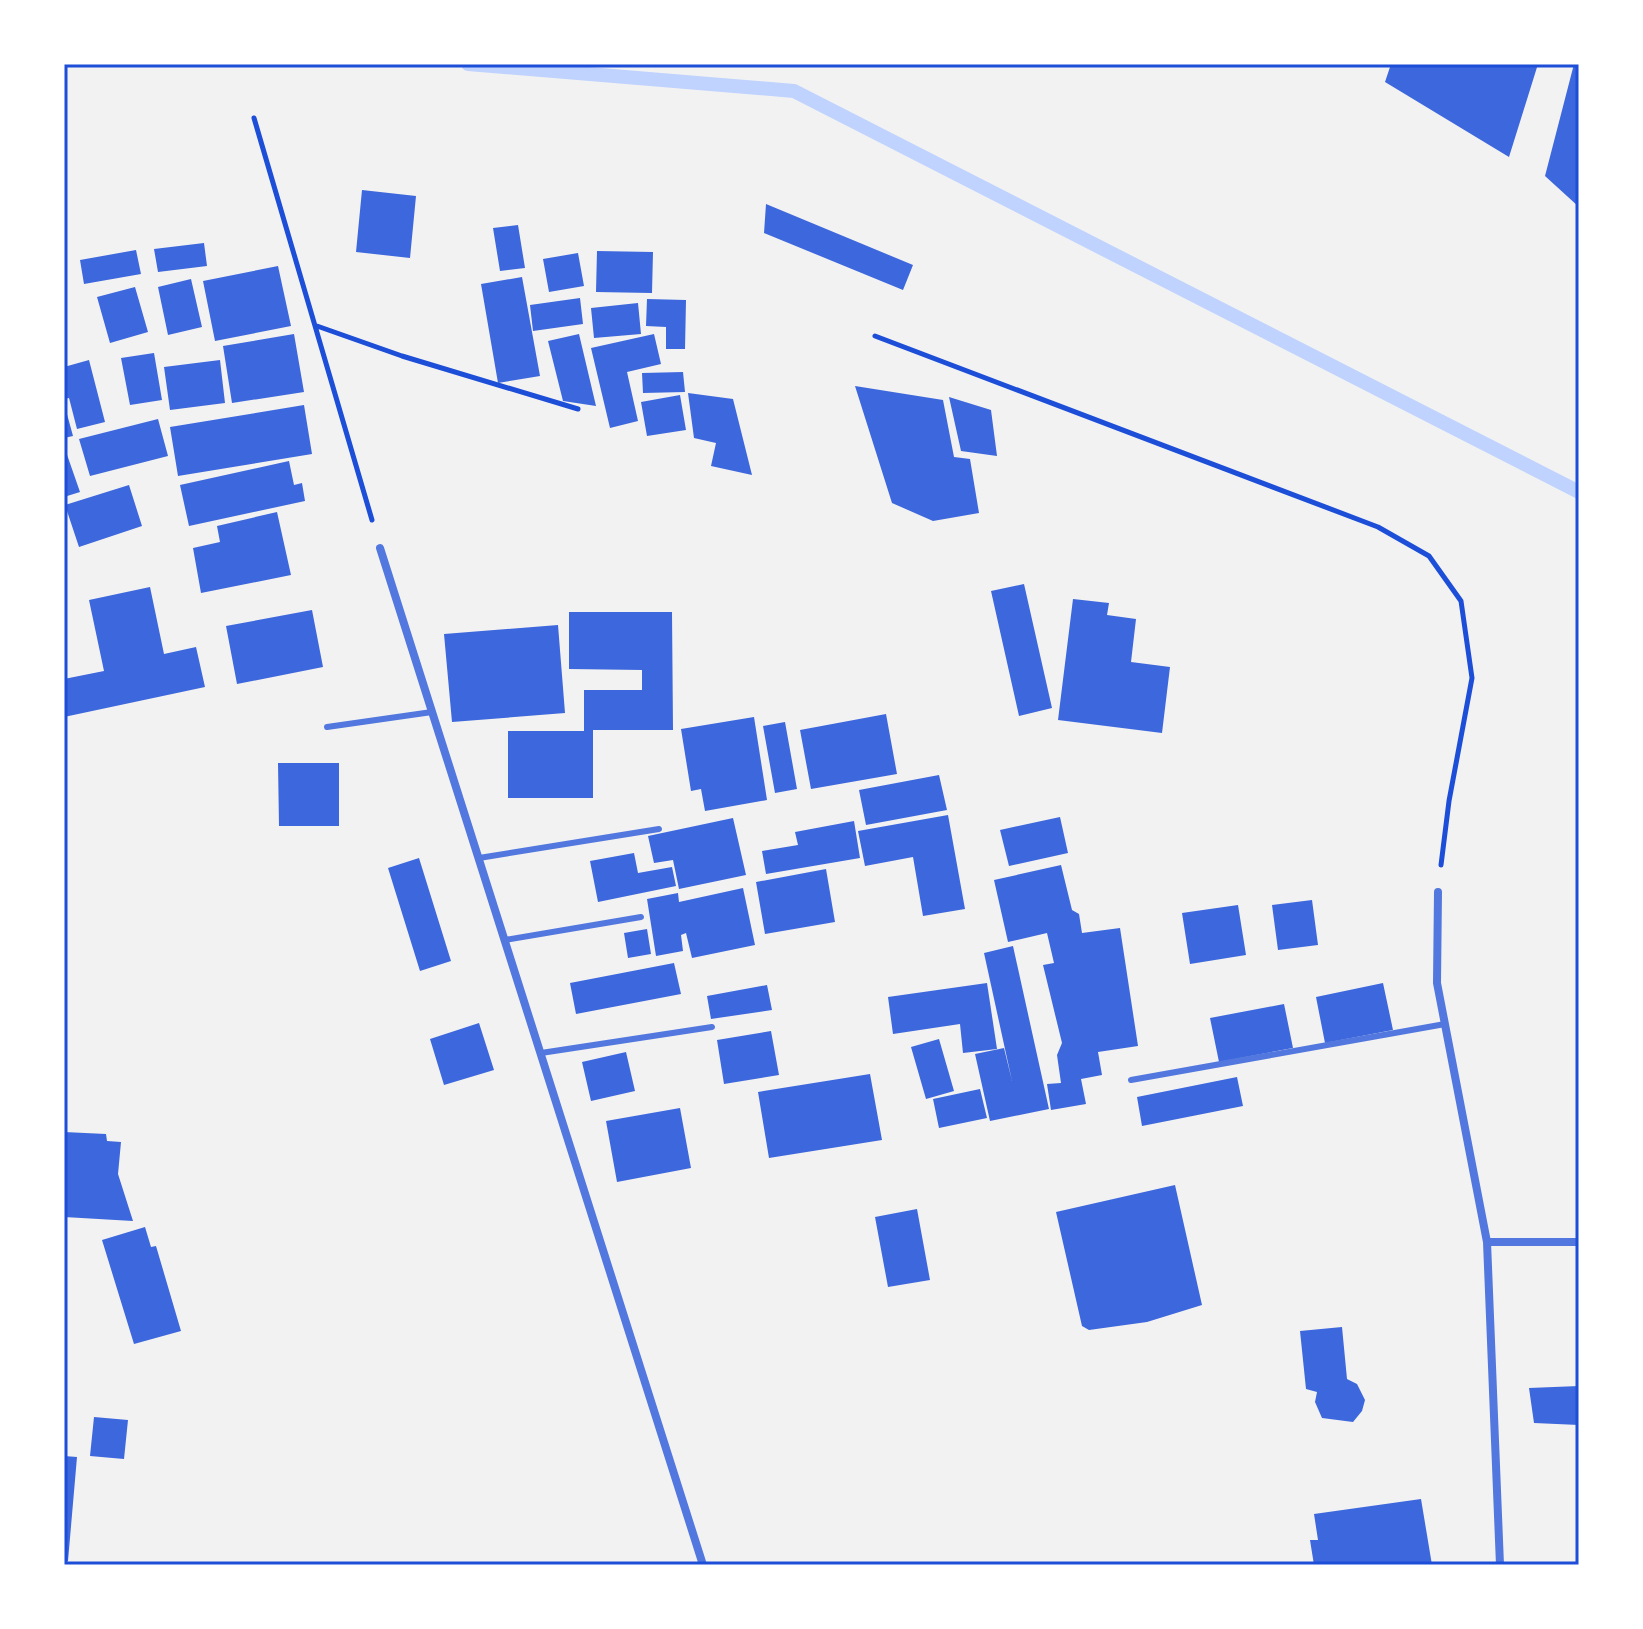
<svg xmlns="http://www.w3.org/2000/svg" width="1643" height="1629" viewBox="0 0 1643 1629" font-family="'Work Sans',sans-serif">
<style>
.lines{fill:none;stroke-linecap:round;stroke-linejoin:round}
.stream{stroke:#bfd3fe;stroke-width:14}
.building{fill:#3d67dc}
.path{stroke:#1d4ed8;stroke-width:5}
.service{stroke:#5277de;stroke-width:6}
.minor{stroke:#5277de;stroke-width:8}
.neatline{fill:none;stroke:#1d4ed8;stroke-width:3}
</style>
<rect width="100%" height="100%" fill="#f2f2f2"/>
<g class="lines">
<!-- stream -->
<path class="stream" d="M 468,64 L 794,91 L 1579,492"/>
</g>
<!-- building -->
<path class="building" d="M 1391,64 L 1538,64 L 1509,157 L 1385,82 Z
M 1574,64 L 1579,64 L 1579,207 L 1545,176 Z
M 362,190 L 416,196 L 410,258 L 356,252 Z
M 766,204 L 913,265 L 903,290 L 764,233 Z
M 518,225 L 525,268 L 500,271 L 493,228 Z
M 204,243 L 207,266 L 158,272 L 154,249 Z
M 136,250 L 141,274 L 84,284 L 80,260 Z
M 597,251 L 653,252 L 652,293 L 596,292 Z
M 578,253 L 584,286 L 549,292 L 543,259 Z
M 278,266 L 291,326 L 215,341 L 203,281 Z
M 522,277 L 540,376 L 498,383 L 481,284 Z
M 191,279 L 202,327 L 168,335 L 158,287 Z
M 135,287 L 148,332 L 110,343 L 97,297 Z
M 580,298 L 583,324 L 533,331 L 530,305 Z
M 647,299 L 686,300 L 685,349 L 666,349 L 666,327 L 646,326 Z
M 638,303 L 641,334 L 594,338 L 591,308 Z
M 294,334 L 304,392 L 232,403 L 223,346 Z
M 579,334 L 596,406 L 563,401 L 548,341 Z
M 654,334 L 661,364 L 627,372 L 638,421 L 610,428 L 591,348 Z
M 154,353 L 162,400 L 130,405 L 121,358 Z
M 89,360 L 105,422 L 77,429 L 69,398 L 64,399 L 64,367 Z
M 220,360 L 225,403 L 170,410 L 164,367 Z
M 683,372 L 685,392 L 643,393 L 642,373 Z
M 855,386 L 943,400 L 954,457 L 970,459 L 979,513 L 933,521 L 892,503 Z
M 688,393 L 733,399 L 752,475 L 711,466 L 716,443 L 694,438 Z
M 680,395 L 686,430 L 647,436 L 641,402 Z
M 949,397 L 991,410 L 997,456 L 961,451 Z
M 64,403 L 73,436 L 64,438 Z
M 304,405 L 312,454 L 178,476 L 170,427 Z
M 158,419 L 168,456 L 90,476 L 79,439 Z
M 64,446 L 80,492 L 64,497 Z
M 289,461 L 294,485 L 302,483 L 305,501 L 189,526 L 180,485 Z
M 129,485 L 142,526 L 79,547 L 65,505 Z
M 277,512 L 291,575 L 201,593 L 193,548 L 220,542 L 217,526 Z
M 1024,584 L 1052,708 L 1019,716 L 991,591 Z
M 150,587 L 164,654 L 196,647 L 205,687 L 64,717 L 64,679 L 104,671 L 89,600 Z
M 1073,599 L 1109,603 L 1107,615 L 1136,619 L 1131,662 L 1170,667 L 1162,733 L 1058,720 Z
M 312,610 L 323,667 L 237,684 L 226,626 Z
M 569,612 L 672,612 L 673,730 L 593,730 L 593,798 L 508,798 L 508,731 L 584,731 L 584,690 L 642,690 L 642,670 L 569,669 Z
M 558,625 L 565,713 L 452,722 L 444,634 Z
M 886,714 L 897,774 L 811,789 L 800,730 Z
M 754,717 L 767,800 L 705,811 L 701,789 L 691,791 L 681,729 Z
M 785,722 L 797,789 L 775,793 L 763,726 Z
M 278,763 L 339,763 L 339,826 L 279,826 Z
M 939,775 L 947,810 L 866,825 L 859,790 Z
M 948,815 L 965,909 L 923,916 L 913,857 L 865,866 L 858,831 Z
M 1060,817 L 1068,853 L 1009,866 L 1000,830 Z
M 733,818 L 746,875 L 679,889 L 673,860 L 654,863 L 648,836 Z
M 854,821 L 860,858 L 766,874 L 762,851 L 798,845 L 795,832 Z
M 634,853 L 638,873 L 672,867 L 676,886 L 598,902 L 590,861 Z
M 419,858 L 451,961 L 420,971 L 388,868 Z
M 1061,865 L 1072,910 L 1079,914 L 1082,933 L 1120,928 L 1138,1046 L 1098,1052 L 1102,1075 L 1081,1079 L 1086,1104 L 1051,1110 L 1047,1084 L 1061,1083 L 1057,1055 L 1062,1043 L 1043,965 L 1054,963 L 1047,933 L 1008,942 L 994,880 Z
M 826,869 L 835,922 L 765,934 L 756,882 Z
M 743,888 L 755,945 L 692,958 L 686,933 L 681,935 L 683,951 L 656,956 L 647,899 L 678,893 L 679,902 Z
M 1312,900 L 1318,945 L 1278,950 L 1272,905 Z
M 1238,905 L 1246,955 L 1190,964 L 1182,913 Z
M 647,929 L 651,954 L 628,958 L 624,933 Z
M 1013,946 L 1049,1109 L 990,1121 L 975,1054 L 1004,1048 L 1012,1081 L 984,953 Z
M 674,963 L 681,994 L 576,1014 L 570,983 Z
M 987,983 L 997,1049 L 963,1053 L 960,1024 L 893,1034 L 888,997 Z
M 1383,983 L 1393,1030 L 1325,1043 L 1316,997 Z
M 767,985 L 772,1010 L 711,1019 L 707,996 Z
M 1284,1004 L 1293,1048 L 1219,1062 L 1210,1018 Z
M 479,1023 L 494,1070 L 444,1085 L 430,1039 Z
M 771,1031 L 779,1075 L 724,1084 L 717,1040 Z
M 939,1039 L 954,1091 L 926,1099 L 911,1047 Z
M 626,1052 L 635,1091 L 591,1101 L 582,1062 Z
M 870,1074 L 882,1140 L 769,1158 L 758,1092 Z
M 1237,1077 L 1243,1106 L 1142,1126 L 1137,1097 Z
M 980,1089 L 987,1118 L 939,1128 L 933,1099 Z
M 680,1108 L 691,1168 L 617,1182 L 606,1121 Z
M 64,1132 L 106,1134 L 107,1141 L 121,1142 L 118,1174 L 133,1221 L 64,1217 Z
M 1175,1185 L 1202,1305 L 1147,1322 L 1089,1330 L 1082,1326 L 1056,1212 Z
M 917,1209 L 930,1280 L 888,1287 L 875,1217 Z
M 145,1227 L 151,1247 L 156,1246 L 181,1331 L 134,1344 L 102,1240 Z
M 1342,1327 L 1347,1379 L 1357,1384 L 1365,1400 L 1362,1411 L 1353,1422 L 1322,1418 L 1315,1402 L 1317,1392 L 1306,1389 L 1300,1331 Z
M 1579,1386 L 1579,1425 L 1534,1423 L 1529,1388 Z
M 94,1417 L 128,1420 L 124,1459 L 90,1456 Z
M 64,1456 L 77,1457 L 68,1561 L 64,1561 Z
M 1421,1499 L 1432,1565 L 1314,1565 L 1310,1540 L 1318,1540 L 1314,1514 Z"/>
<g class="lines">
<!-- path -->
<path class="path" d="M 254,118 L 372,520
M 317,326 L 402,356 L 578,409
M 875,336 L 1378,527 L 1429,556 L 1461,601 L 1472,678 L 1449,801 L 1441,865"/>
<!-- service -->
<path class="service" d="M 327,727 L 432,712
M 479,858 L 659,829
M 505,940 L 641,917
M 541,1053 L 712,1027
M 1131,1080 L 1445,1024"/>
<!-- minor -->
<path class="minor" d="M 380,548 L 703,1565
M 1438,892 L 1437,983 L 1487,1242 L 1500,1565
M 1487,1242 L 1579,1242"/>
</g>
<!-- border -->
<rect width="1643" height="1629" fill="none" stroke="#ffffff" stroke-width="132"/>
<rect x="66" y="66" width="1511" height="1497" class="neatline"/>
</svg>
